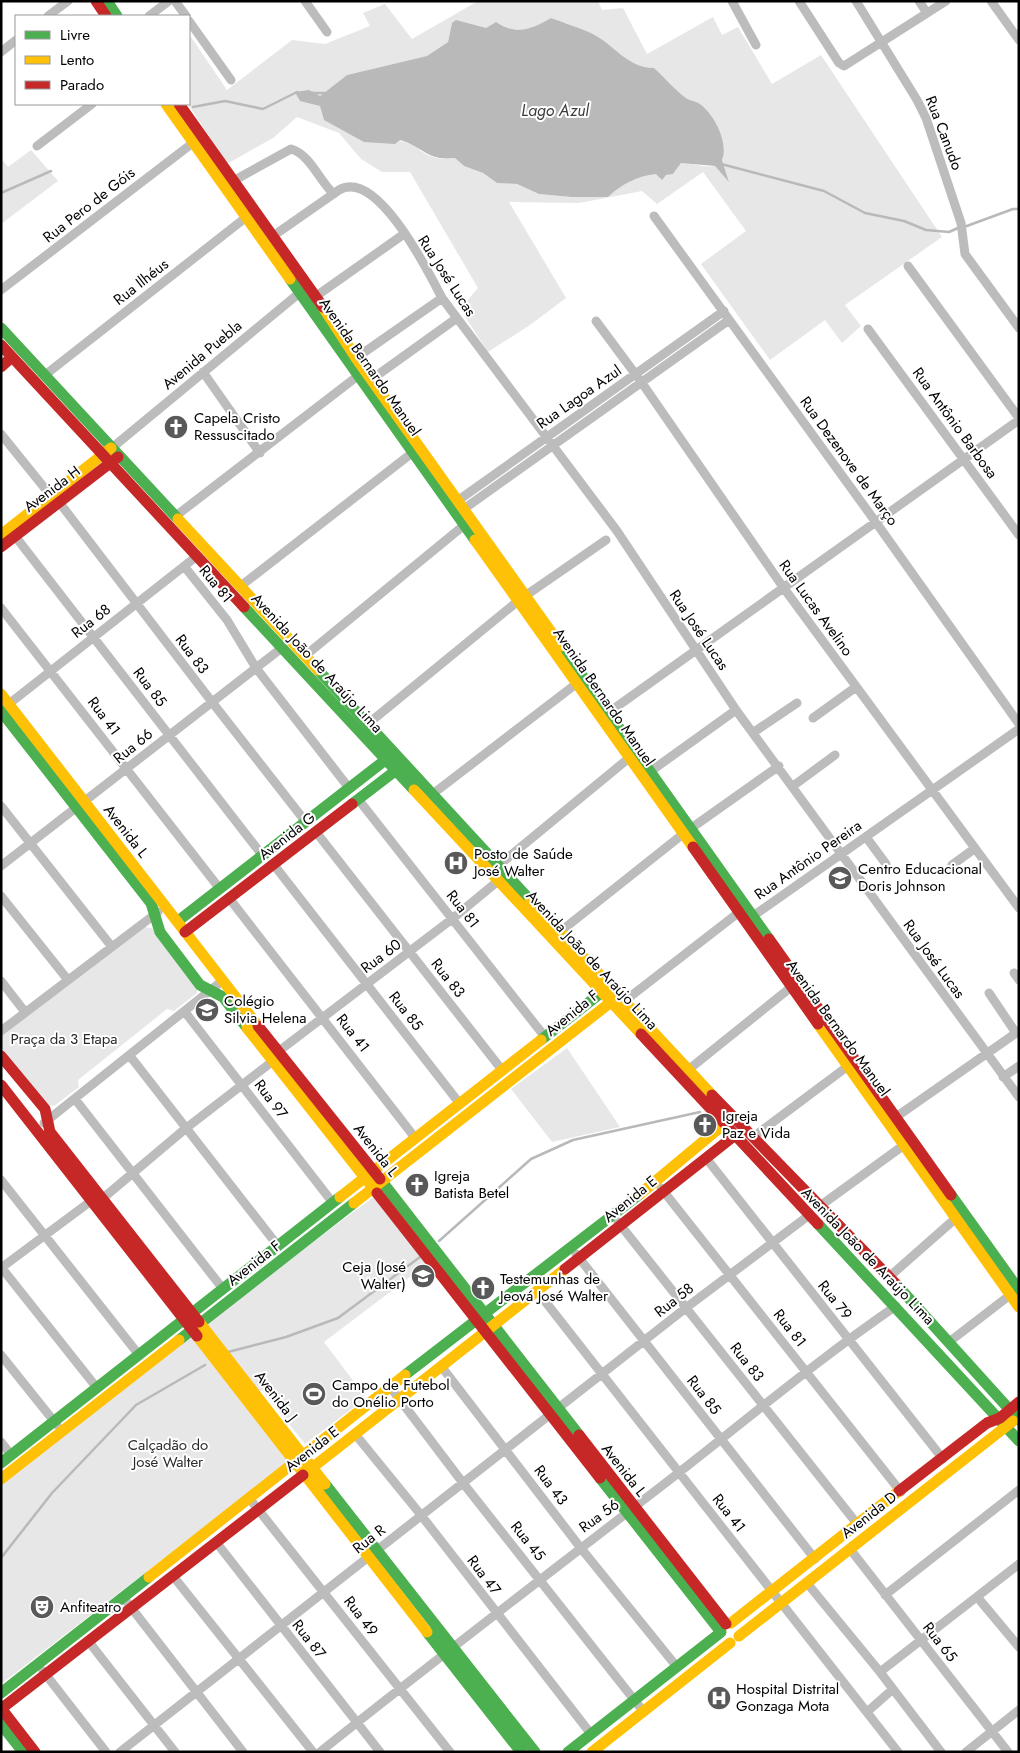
<svg xmlns="http://www.w3.org/2000/svg" width="1020" height="1753" viewBox="0 0 1020 1753" font-family="Jost,sans-serif">
<style>
.green{fill:#e7e7e7;fill-rule:evenodd}
.water{fill:#b9b9b9}
.lines{fill:none;stroke-linecap:round;stroke-linejoin:round}
.stream{stroke:#b9b9b9;stroke-width:2.5}
.street{stroke:#bcbcbc;stroke-width:9}
.fast{stroke:#4caf50;stroke-width:11}
.slow{stroke:#ffc107;stroke-width:11}
.jam{stroke:#c62828;stroke-width:11}
.labels{text-anchor:middle;stroke-width:4;stroke-linejoin:round;paint-order:stroke}
.street-label{font-size:15px;fill:#000;stroke:#fff}
.poi-label{font-size:15px;fill:#000;stroke:#fff;text-anchor:start}
.park-label{font-size:15px;fill:#2b2b2b;stroke:#fff}
.water-label{font-size:16px;font-style:italic;fill:#3c3c3c;stroke:#fff}
</style>
<rect width="100%" height="100%" fill="#fff"/>
<!-- green -->
<path class="green" d="M 478,1 L 598,1 L 602,10 L 623,8 L 647,54 L 713,17 L 722,35 L 738,27 L 772,84 L 821,55 L 942,237 L 845,305 L 861,326 L 842,343 L 825,320 L 770,360 L 701,264 L 746,231 L 703,172 L 657,204 L 642,191 L 579,203 L 509,202 L 566,298 L 530,325 L 488,352 L 460,309 L 478,288 L 410,172 L 382,172 L 361,159 L 339,133 L 297,117 L 273,138 L 227,164 L 188,104 L 189,34 L 227,90 L 292,40 L 325,44 L 370,26 L 363,13 L 385,4 L 412,39 ZM 551,18 C 564,23 579,27 591,33 C 614,44 627,68 654,68 C 664,77 675,90 686,98 C 690,101 696,101 700,104 C 715,115 729,144 722,160 L 729,181 L 715,166 C 704,168 693,163 681,163 L 673,174 C 666,175 660,173 653,174 C 636,176 620,185 608,197 L 571,197 L 539,194 L 517,184 L 497,183 L 483,173 L 464,166 L 455,158 C 439,160 426,158 415,145 L 324,120 L 320,96 L 347,75 L 428,56 L 448,42 L 452,23 L 486,28 L 496,22 C 518,36 531,29 551,18 Z
M 31,150 L 58,181 L 1,224 L 1,158 L 8,167 Z
M 144,927 L 152,928 L 197,985 L 197,993 L 174,1011 L 167,1009 L 78,1080 L 79,1087 L 54,1106 L 46,1104 L 1,1048 L 1,1036 Z
M 567,1048 L 620,1127 L 552,1142 L 511,1089 Z
M 375,1196 L 427,1264 L 324,1342 L 366,1398 L 305,1444 L 262,1390 L 259,1392 L 204,1323 Z
M 191,1335 L 290,1461 L 1,1684 L 1,1484 Z"/>
<!-- water -->
<path class="water" d="M 551,18 C 564,23 578,27 591,33 C 614,44 627,68 654,68 C 664,77 675,90 686,98 C 690,101 696,101 700,104 C 715,115 729,144 722,160 L 729,182 L 715,166 L 681,163 L 673,174 L 666,175 L 662,180 L 656,174 C 637,176 622,184 608,197 L 571,197 L 539,194 L 517,184 L 497,183 L 483,173 L 464,166 L 455,158 C 426,161 424,147 400,140 L 395,144 L 364,142 L 324,120 L 320,106 L 300,101 L 295,92 L 309,90 L 320,96 L 347,75 L 427,56 L 448,42 L 452,23 L 456,20 L 486,28 L 496,22 C 517,36 531,29 551,18 Z"/>
<g class="lines">
<!-- stream -->
<path class="stream" d="M 312,93 L 324,93
M 193,107 L 225,101 L 263,109 L 297,92
M 721,164 L 824,191 L 865,213 L 904,221 L 926,230 L 949,232 L 958,228
M 1,193 L 51,171
M 964,227 L 1013,209 L 1019,209
M 439,1241 L 531,1159 L 573,1140 L 700,1112
M 228,1352 L 286,1337 L 338,1318 L 420,1257
M 1,1558 L 52,1493 L 136,1405 L 205,1365"/>
<!-- street -->
<path class="street" d="M 175,1 L 186,16
M 305,1 L 327,32
M 732,1 L 756,45
M 799,1 L 839,63 L 844,66 L 946,1
M 856,1 L 917,100 L 926,118 L 961,223 L 965,254 L 1019,328
M 919,1 L 927,13
M 991,1 L 1019,40
M 48,16 L 68,1
M 149,16 L 169,1
M 189,21 L 231,80
M 1,52 L 16,40
M 37,146 L 92,104
M 233,181 L 291,149 C 311,155 319,181 334,194
M 654,216 L 875,521 L 1019,724
M 273,236 L 339,190 C 377,168 428,271 442,298 L 617,531 L 736,710 L 1019,1097
M 908,266 L 1019,418
M 1,290 L 194,142
M 312,299 L 404,234
M 596,321 L 642,383 L 783,587 L 1019,908
M 868,329 L 1019,535
M 356,358 L 442,298
M 203,372 L 260,453
M 45,375 L 249,215
M 372,379 L 457,318
M 1,434 L 51,496
M 113,447 L 303,290
M 59,502 L 212,702 L 305,821
M 453,504 L 724,311
M 461,511 L 729,320
M 177,515 L 359,375
M 15,536 L 262,855
M 184,566 L 227,620 L 256,668 L 349,788
M 242,585 L 412,453
M 525,596 L 606,540
M 1,608 L 220,889
M 306,655 L 468,522
M 5,707 L 197,556
M 605,715 L 1019,420
M 813,718 L 856,687
M 369,723 L 518,601
M 754,732 L 797,703
M 651,771 L 736,710
M 793,786 L 835,755
M 434,793 L 576,684
M 358,799 L 545,1037
M 1,806 L 112,947
M 316,832 L 502,1070
M 866,837 L 886,864
M 274,865 L 460,1104
M 499,865 L 629,758
M 952,865 L 974,849
M 1,866 L 283,647
M 1,896 L 68,980
M 229,898 L 416,1139
M 561,931 L 683,834 L 779,766
M 1014,973 L 1019,980
M 1,981 L 25,1012
M 989,993 L 1016,1033
M 622,1003 L 738,913 L 753,916 L 1019,729
M 185,1012 L 333,1203
M 1,1031 L 158,912
M 279,1051 L 452,919 L 498,881
M 130,1056 L 278,1246
M 688,1070 L 795,984
M 1003,1077 L 1019,1066
M 75,1099 L 223,1289
M 896,1117 L 1019,1031
M 44,1123 L 222,981
M 753,1137 L 848,1066
M 706,1158 L 943,1459
M 1,1180 L 139,1355
M 661,1188 L 901,1492
M 102,1199 L 185,1129 L 273,1061
M 820,1206 L 904,1145
M 618,1222 L 858,1525
M 576,1254 L 815,1559
M 1,1267 L 97,1388
M 1,1268 L 91,1201
M 889,1277 L 956,1218
M 537,1291 L 898,1752
M 949,1342 L 1014,1292
M 1,1355 L 57,1425
M 441,1366 L 580,1547 L 677,1667
M 391,1388 L 463,1483 L 643,1711
M 355,1434 L 421,1515 L 591,1734
M 1,1442 L 11,1455
M 249,1498 L 450,1752
M 216,1542 L 380,1752
M 850,1549 L 1008,1752
M 173,1576 L 313,1752
M 807,1583 L 880,1672 L 941,1752
M 885,1595 L 1019,1490
M 123,1597 L 243,1752
M 978,1598 L 1019,1647
M 89,1642 L 175,1752
M 43,1671 L 106,1752
M 880,1672 L 1019,1564
M 867,1712 L 893,1689
M 120,1752 L 687,1307 L 808,1216
M 320,1752 C 435,1660 552,1571 668,1481 C 744,1422 817,1360 896,1306
M 966,1752 L 1019,1710"/>
<!-- fast -->
<path class="fast" d="M 107,1 L 117,16
M 290,279 L 475,540
M 1,328 L 178,519
M 244,607 L 414,790
M 561,646 L 769,939
M 318,670 L 530,900
M 1,711 L 151,903 L 160,932 L 200,985 L 223,997 L 247,1028
M 352,804 L 403,765
M 178,921 L 393,754
M 541,1040 L 602,992 L 610,990
M 380,1179 L 579,1435
M 951,1195 L 1019,1290
M 818,1224 L 1019,1441
M 896,1284 L 1019,1420
M 179,1340 L 354,1203
M 405,1375 L 640,1194
M 1,1463 L 340,1197
M 600,1478 L 721,1632
M 325,1484 L 535,1752
M 427,1632 L 521,1752
M 1,1693 L 149,1577
M 1,1724 L 23,1752
M 568,1752 L 720,1633"/>
<!-- slow -->
<path class="slow" d="M 166,104 L 290,279
M 323,307 L 356,358 L 561,646
M 178,519 L 318,670
M 1,535 L 111,448
M 475,540 L 693,847
M 1,694 L 258,1026
M 414,790 L 641,1034
M 530,900 L 712,1095
M 818,1024 L 1019,1307
M 247,1028 L 377,1193
M 640,1194 L 723,1125
M 340,1197 L 541,1040
M 354,1203 L 611,1002 L 613,994
M 199,1322 L 325,1484
M 197,1336 L 427,1632
M 303,1475 L 565,1269
M 1,1479 L 179,1340
M 149,1577 L 405,1375
M 731,1623 L 899,1491
M 739,1636 L 1013,1421
M 592,1752 L 730,1643"/>
<!-- jam -->
<path class="jam" d="M 96,1 L 106,16
M 179,104 L 323,307
M 1,345 L 244,607
M 1,367 L 12,357
M 1,547 L 118,457
M 693,847 L 818,1024
M 185,932 L 352,804
M 769,939 L 951,1195
M 258,1026 L 380,1179
M 641,1034 L 818,1224
M 1,1056 L 45,1109 L 50,1132 L 199,1322
M 1,1085 L 197,1336
M 712,1095 L 896,1284
M 377,1193 L 600,1478
M 565,1269 L 734,1136
M 579,1435 L 726,1624
M 899,1491 L 987,1423 L 1000,1418 L 1019,1402
M 1,1708 L 35,1752
M 1,1709 L 303,1475"/>
</g>
<!-- icons -->
<defs>
<g id="church-disc" transform="scale(1.25)"><circle r="9.5" fill="#595959" stroke="#fff"/><path d="M-1.2-6h2.4v3.5h3.3v2.4h-3.3V6h-2.4V-.1h-3.3v-2.4h3.3Z" fill="#fff"/></g>
<g id="hospital-disc" transform="scale(1.25)"><circle r="9.5" fill="#595959" stroke="#fff"/><path d="M-5-5h3v3.5h4V-5h3V5h-3V1.5h-4V5h-3Z" fill="#fff"/></g>
<g id="school-disc" transform="scale(1.25)"><circle r="9.5" fill="#595959" stroke="#fff"/><path d="M0-5L7-2L0 1L-7-2ZM-4 1L0 2.5L4 1V4Q0 6-4 4Z" fill="#fff"/></g>
<g id="stadium-disc" transform="scale(1.25)"><circle r="9.5" fill="#595959" stroke="#fff"/><path d="M0-5a6.5 5 0 1 0 0 10a6.5 5 0 1 0 0-10ZM-3.5-1.8h7v3.6h-7Z" fill="#fff"/></g>
<g id="theatre-disc" transform="scale(1.25)"><circle r="9.5" fill="#595959" stroke="#fff"/><path d="M-5-5.5Q0-4 5-5.5V0Q5 5 0 6Q-5 5-5 0ZM-3.3-2.5H-1v1.5H-3.3ZM1-2.5H3.3v1.5H1ZM-2.8 1Q0 5.5 2.8 1Z" fill="#fff"/></g>
</defs>
<g fill-rule="evenodd">
<use href="#church-disc" x="176" y="427"/>
<use href="#hospital-disc" x="456" y="863"/>
<use href="#school-disc" x="840" y="878"/>
<use href="#school-disc" x="207" y="1010"/>
<use href="#church-disc" x="705" y="1125"/>
<use href="#church-disc" x="417" y="1185"/>
<use href="#school-disc" x="423" y="1276"/>
<use href="#church-disc" x="483" y="1288"/>
<use href="#stadium-disc" x="314" y="1394"/>
<use href="#theatre-disc" x="42" y="1607"/>
<use href="#hospital-disc" x="719" y="1698"/>
</g>
<g class="labels">
<!-- street labels -->
<g class="street-label">
<text transform="translate(944 133) rotate(69)" y="5">Rua Canudo</text>
<text transform="translate(89 205) rotate(-38)" y="5">Rua Pero de Góis</text>
<text transform="translate(447 276) rotate(57)" y="5">Rua José Lucas</text>
<text transform="translate(141 282) rotate(-38)" y="5">Rua Ilhéus</text>
<text transform="translate(202 355) rotate(-40)" y="5">Avenida Puebla</text>
<text transform="translate(370 367) rotate(55)" y="5">Avenida Bernardo Manuel</text>
<text transform="translate(579 397) rotate(-35)" y="5">Rua Lagoa Azul</text>
<text transform="translate(955 423) rotate(54)" y="5">Rua Antônio Barbosa</text>
<text transform="translate(849 461) rotate(54)" y="5">Rua Dezenove de Março</text>
<text transform="translate(52 489) rotate(-37)" y="5">Avenida H</text>
<text transform="translate(216 584) rotate(51)" y="5">Rua 81</text>
<text transform="translate(816 608) rotate(54)" y="5">Rua Lucas Avelino</text>
<text transform="translate(91 621) rotate(-38)" y="5">Rua 68</text>
<text transform="translate(699 630) rotate(56)" y="5">Rua José Lucas</text>
<text transform="translate(192 654) rotate(53)" y="5">Rua 83</text>
<text transform="translate(317 663) rotate(47)" y="5">Avenida João de Araújo Lima</text>
<text transform="translate(150 687) rotate(53)" y="5">Rua 85</text>
<text transform="translate(604 697) rotate(55)" y="5">Avenida Bernardo Manuel</text>
<text transform="translate(104 716) rotate(53)" y="5">Rua 41</text>
<text transform="translate(133 746) rotate(-39)" y="5">Rua 66</text>
<text transform="translate(126 831) rotate(52)" y="5">Avenida L</text>
<text transform="translate(287 836) rotate(-38)" y="5">Avenida G</text>
<text transform="translate(808 860) rotate(-35)" y="5">Rua Antônio Pereira</text>
<text transform="translate(463 909) rotate(52)" y="5">Rua 81</text>
<text transform="translate(381 956) rotate(-37)" y="5">Rua 60</text>
<text transform="translate(934 959) rotate(54)" y="5">Rua José Lucas</text>
<text transform="translate(592 960) rotate(47)" y="5">Avenida João de Araújo Lima</text>
<text transform="translate(448 978) rotate(52)" y="5">Rua 83</text>
<text transform="translate(406 1011) rotate(52)" y="5">Rua 85</text>
<text transform="translate(572 1013) rotate(-39)" y="5">Avenida F</text>
<text transform="translate(838 1028) rotate(54)" y="5">Avenida Bernardo Manuel</text>
<text transform="translate(353 1033) rotate(52)" y="5">Rua 41</text>
<text transform="translate(271 1099) rotate(53)" y="5">Rua 97</text>
<text transform="translate(376 1150) rotate(52)" y="5">Avenida L</text>
<text transform="translate(630 1199) rotate(-39)" y="5">Avenida E</text>
<text transform="translate(868 1256) rotate(46)" y="5">Avenida João de Araújo Lima</text>
<text transform="translate(254 1263) rotate(-38)" y="5">Avenida F</text>
<text transform="translate(674 1300) rotate(-38)" y="5">Rua 58</text>
<text transform="translate(835 1300) rotate(52)" y="5">Rua 79</text>
<text transform="translate(790 1328) rotate(52)" y="5">Rua 81</text>
<text transform="translate(747 1362) rotate(52)" y="5">Rua 83</text>
<text transform="translate(704 1395) rotate(52)" y="5">Rua 85</text>
<text transform="translate(276 1396) rotate(52)" y="5">Avenida J</text>
<text transform="translate(312 1449) rotate(-38)" y="5">Avenida E</text>
<text transform="translate(624 1470) rotate(52)" y="5">Avenida L</text>
<text transform="translate(551 1485) rotate(53)" y="5">Rua 43</text>
<text transform="translate(729 1513) rotate(52)" y="5">Rua 41</text>
<text transform="translate(869 1515) rotate(-38)" y="5">Avenida D</text>
<text transform="translate(599 1516) rotate(-36)" y="5">Rua 56</text>
<text transform="translate(369 1539) rotate(-38)" y="5">Rua R</text>
<text transform="translate(528 1541) rotate(51)" y="5">Rua 45</text>
<text transform="translate(484 1575) rotate(53)" y="5">Rua 47</text>
<text transform="translate(361 1616) rotate(53)" y="5">Rua 49</text>
<text transform="translate(309 1639) rotate(52)" y="5">Rua 87</text>
<text transform="translate(940 1642) rotate(52)" y="5">Rua 65</text>
</g>
<!-- poi labels -->
<g class="poi-label">
<text x="194" y="423">Capela Cristo<tspan x="194" dy="17">Ressuscitado</tspan></text>
<text x="474" y="859">Posto de Saúde<tspan x="474" dy="17">José Walter</tspan></text>
<text x="858" y="874">Centro Educacional<tspan x="858" dy="17">Doris Johnson</tspan></text>
<text x="224" y="1006">Colégio<tspan x="224" dy="17">Silvia Helena</tspan></text>
<text x="722" y="1121">Igreja<tspan x="722" dy="17">Paz e Vida</tspan></text>
<text x="434" y="1181">Igreja<tspan x="434" dy="17">Batista Betel</tspan></text>
<text x="406" y="1272" text-anchor="end">Ceja (José<tspan x="406" dy="17">Walter)</tspan></text>
<text x="500" y="1284">Testemunhas de<tspan x="500" dy="17">Jeová José Walter</tspan></text>
<text x="332" y="1390">Campo de Futebol<tspan x="332" dy="17">do Onélio Porto</tspan></text>
<text x="60" y="1612">Anfiteatro</text>
<text x="736" y="1694">Hospital Distrital<tspan x="736" dy="17">Gonzaga Mota</tspan></text>
</g>
<!-- park labels -->
<g class="park-label">
<text x="64" y="1044">Praça da 3 Etapa</text>
<text x="168" y="1450">Calçadão do<tspan x="168" dy="17">José Walter</tspan></text>
</g>
<!-- water labels -->
<g class="water-label">
<text x="555" y="116">Lago Azul</text>
</g>
</g>
<!-- border -->
<rect width="1020" height="1753" fill="none" stroke="#000000" stroke-width="5"/>
<!-- legend -->
<rect x="15" y="15" width="175" height="90" fill="#ffffff" stroke="#999999"/>
<rect x="25" y="31" width="25" height="8" fill="#4caf50" stroke="#999999"/>
<text x="60" y="40" font-size="15" fill="#000000">Livre</text>
<rect x="25" y="56" width="25" height="8" fill="#ffc107" stroke="#999999"/>
<text x="60" y="65" font-size="15" fill="#000000">Lento</text>
<rect x="25" y="81" width="25" height="8" fill="#c62828" stroke="#999999"/>
<text x="60" y="90" font-size="15" fill="#000000">Parado</text>
</svg>
